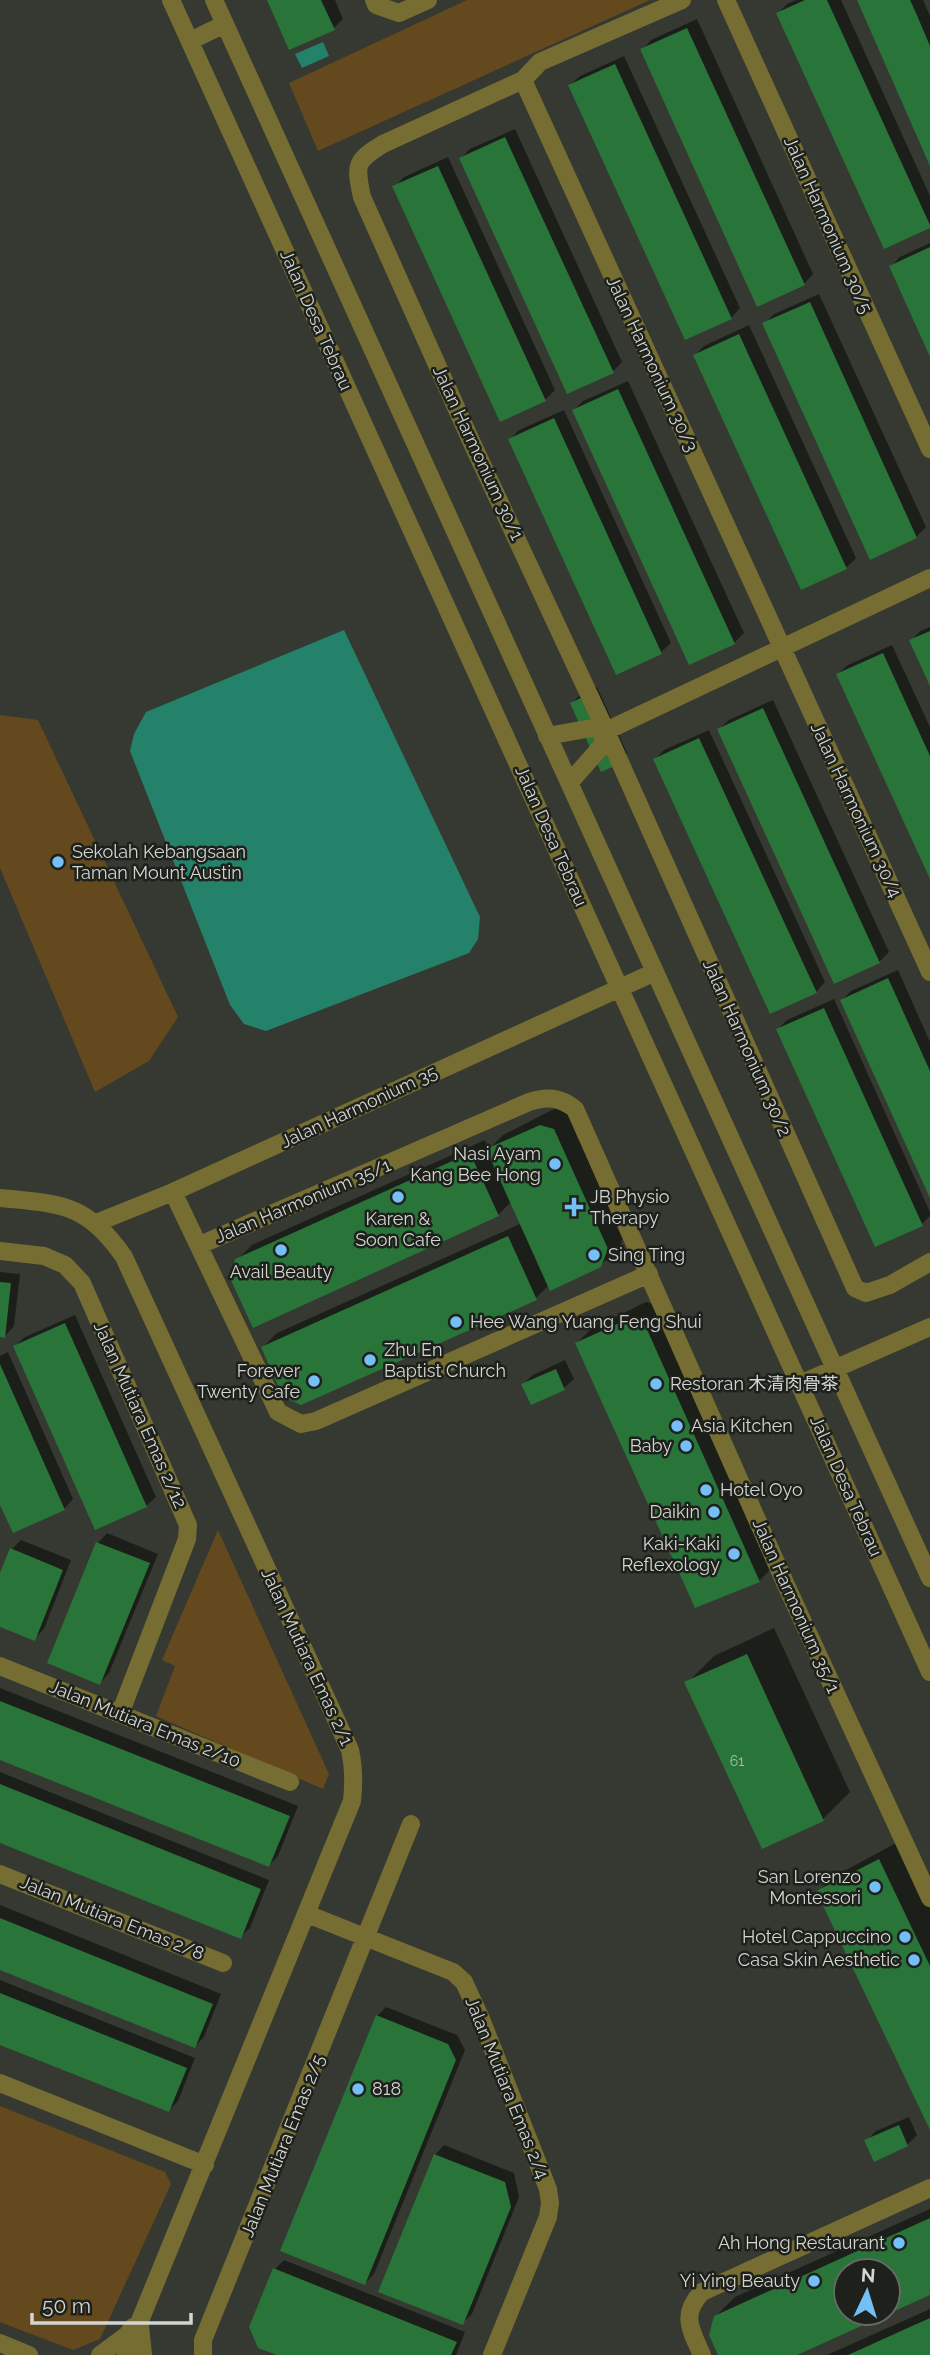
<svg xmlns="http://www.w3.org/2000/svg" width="930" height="2355" viewBox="0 0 930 2355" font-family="Raleway,'Noto Sans SC',sans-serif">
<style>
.green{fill:#63491d}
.water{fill:#24826a}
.shadow{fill:#0007}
.building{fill:#287439;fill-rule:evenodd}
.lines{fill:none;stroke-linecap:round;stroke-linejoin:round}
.minor{stroke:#756d32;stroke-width:18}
.poi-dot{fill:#74c0f6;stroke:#1e201c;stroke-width:2.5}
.labels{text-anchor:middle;stroke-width:5;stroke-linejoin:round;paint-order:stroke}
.number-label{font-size:14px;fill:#a8bdaa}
.street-label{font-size:18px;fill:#d3d5d0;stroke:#1e201c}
.poi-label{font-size:18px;fill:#d3d5d0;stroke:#1e201c;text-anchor:end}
</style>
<rect width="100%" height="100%" fill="#363931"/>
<!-- green -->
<path class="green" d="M 467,0 L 650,0 L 318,151 L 289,83 Z
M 0,715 L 38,720 L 178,1017 L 149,1061 L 95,1092 L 0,868 Z
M 218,1530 L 329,1774 L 323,1789 L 156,1716 L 175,1666 L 162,1660 Z
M 0,2106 L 165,2172 L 171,2184 L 100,2339 L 73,2350 L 0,2322 Z"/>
<!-- water -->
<path class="water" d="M 323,42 L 329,56 L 302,68 L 295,54 Z
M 344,630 L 480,917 L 478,939 L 469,953 L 266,1031 L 244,1024 L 230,1005 L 130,751 L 134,734 L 146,712 Z"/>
<!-- shadow -->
<path class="shadow" d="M 269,0 L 335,0 L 343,19 L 333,29 Z
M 796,0 L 841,0 L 930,196 L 930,226 L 778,13 L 787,4 Z
M 859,0 L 923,0 L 930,16 L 930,162 Z
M 697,19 L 813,274 L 804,284 L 642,50 L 651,40 Z
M 624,56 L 740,308 L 731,318 L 570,85 L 580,76 Z
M 515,129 L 622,362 L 613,371 L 461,158 L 470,149 Z
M 448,157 L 555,390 L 545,400 L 501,420 L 394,187 L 404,177 Z
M 930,243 L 930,352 L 891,266 L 900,257 Z
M 819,294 L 926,527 L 916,537 L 765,324 L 774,314 Z
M 749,325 L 856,558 L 846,568 L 695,355 L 704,346 Z
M 628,381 L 744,633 L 734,643 L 690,663 L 574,410 L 583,401 Z
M 564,410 L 671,643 L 661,652 L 617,672 L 510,439 L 519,430 Z
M 930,627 L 930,683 L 911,641 L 920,631 Z
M 892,645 L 930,727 L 930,874 L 838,674 L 848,665 Z
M 597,687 L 627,753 L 618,763 L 572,703 L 581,694 Z
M 773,700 L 889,952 L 879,962 L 835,982 L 719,729 L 729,720 Z
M 709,730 L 825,982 L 816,992 L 655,759 L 664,750 Z
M 898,970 L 930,1042 L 930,1194 L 842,1000 L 851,991 Z
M 834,999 L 930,1212 L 930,1216 L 922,1224 L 778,1029 L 787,1020 Z
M 560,1106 L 573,1111 L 626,1229 L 620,1246 L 600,1266 L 549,1285 L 536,1298 L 263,1347 L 277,1333 L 522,1223 L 512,1201 L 498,1215 L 254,1326 L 237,1260 L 252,1245 L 485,1140 L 489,1149 L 503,1135 Z
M 0,1272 L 20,1274 L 14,1326 L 5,1336 L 0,1335 Z
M 646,1302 L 664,1307 L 778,1562 L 759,1581 L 577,1343 L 591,1329 Z
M 75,1315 L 156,1497 L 146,1506 L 15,1346 L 25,1337 Z
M 8,1352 L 73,1499 L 64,1509 L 0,1501 L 0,1356 Z
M 565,1360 L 574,1379 L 564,1388 L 532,1403 L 523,1384 L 533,1375 Z
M 107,1533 L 158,1554 L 109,1673 L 100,1683 L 98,1543 Z
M 21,1540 L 71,1560 L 44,1629 L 34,1639 L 0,1625 L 0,1578 L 12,1549 Z
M 774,1628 L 850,1792 L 823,1819 L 763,1847 L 687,1683 L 714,1656 Z
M 0,1688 L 298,1806 L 278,1856 L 269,1865 L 0,1758 Z
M 0,1772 L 269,1880 L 250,1928 L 240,1937 L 0,1841 Z
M 898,1842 L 930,1908 L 930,2126 L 818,1892 L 833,1877 Z
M 0,1905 L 221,1994 L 204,2037 L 195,2046 L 0,1968 Z
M 0,1980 L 195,2058 L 178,2101 L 169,2110 L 0,2043 Z
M 386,2007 L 457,2035 L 465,2050 L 374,2274 L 365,2283 L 377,2016 Z
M 909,2117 L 917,2135 L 907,2145 L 866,2141 L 876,2131 Z
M 444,2145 L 514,2173 L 519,2197 L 472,2314 L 462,2323 L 435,2155 Z
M 930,2209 L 930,2293 L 888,2312 L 888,2271 L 846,2271 L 846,2313 L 885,2313 L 792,2355 L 720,2355 L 715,2317 L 735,2297 Z
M 284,2260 L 465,2332 L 456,2355 L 281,2355 L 275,2269 Z
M 930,2309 L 930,2355 L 827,2355 Z"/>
<!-- building -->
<path class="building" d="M 267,0 L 321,0 L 335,30 L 289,50 Z
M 805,0 L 827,0 L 930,225 L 930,228 L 884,249 L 776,13 Z
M 857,0 L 910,0 L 916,13 L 930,46 L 930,166 Z
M 687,28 L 805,285 L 757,307 L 640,49 Z
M 615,64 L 732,319 L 685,340 L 568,85 Z
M 505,137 L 614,373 L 567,394 L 459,158 Z
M 438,166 L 546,401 L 500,422 L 392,186 Z
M 930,247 L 930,357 L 889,266 Z
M 810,302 L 917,538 L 870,560 L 762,323 Z
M 739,334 L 847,569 L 801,590 L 693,355 Z
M 618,389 L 735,644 L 689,665 L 572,410 Z
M 554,418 L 662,654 L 616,675 L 508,439 Z
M 930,631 L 930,686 L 909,640 Z
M 883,653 L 930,756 L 930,879 L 836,674 Z
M 587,695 L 619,764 L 601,772 L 570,703 Z
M 763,708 L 880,963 L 834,984 L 717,729 Z
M 699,738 L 817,993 L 770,1014 L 653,759 Z
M 888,978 L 930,1071 L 930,1198 L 840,1000 Z
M 824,1008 L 923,1226 L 875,1247 L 776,1029 Z
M 540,1125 L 554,1129 L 608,1249 L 601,1267 L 550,1291 L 486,1149 Z
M 470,1153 L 499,1216 L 253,1328 L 230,1278 L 235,1259 Z
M 508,1236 L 537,1300 L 301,1405 L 283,1397 L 261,1347 Z
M 0,1282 L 11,1283 L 5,1338 L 0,1337 Z
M 626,1320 L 645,1325 L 760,1582 L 695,1608 L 575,1343 Z
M 65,1323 L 147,1507 L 95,1530 L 13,1346 Z
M 0,1364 L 65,1510 L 13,1533 L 0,1505 Z
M 556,1369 L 565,1390 L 531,1405 L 521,1384 Z
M 96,1542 L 150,1563 L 100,1685 L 47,1663 Z
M 10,1548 L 63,1570 L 35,1641 L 0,1627 L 0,1573 Z
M 747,1654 L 824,1821 L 762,1849 L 684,1682 Z
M 0,1701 L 290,1816 L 269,1867 L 0,1760 Z
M 0,1784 L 261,1889 L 241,1939 L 0,1843 Z
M 879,1859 L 930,1966 L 930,2130 L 816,1891 Z
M 0,1918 L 213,2004 L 195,2048 L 0,1970 Z
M 0,1993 L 187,2068 L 169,2112 L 0,2045 Z
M 376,2015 L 448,2044 L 456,2060 L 365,2285 L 280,2251 Z
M 899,2125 L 908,2146 L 874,2162 L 864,2140 Z
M 434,2154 L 505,2182 L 511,2207 L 463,2325 L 378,2292 Z
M 930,2218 L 930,2295 L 797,2355 L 718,2355 L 709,2335 L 714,2316 ZM 846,2271 L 888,2271 L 888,2313 L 846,2313 Z
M 273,2268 L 457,2342 L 451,2355 L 277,2355 L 258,2348 L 249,2327 Z
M 930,2318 L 930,2355 L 848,2355 L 901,2331 Z"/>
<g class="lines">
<!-- minor -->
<path class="minor" d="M 171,0 L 930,1672
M 214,0 L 930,1578
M 374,0 L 376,5 L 399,13 L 428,0
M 682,0 L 540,62 L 523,80 L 383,144 C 355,161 355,165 362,197 L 472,443 L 606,731 L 855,1288 L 866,1293 L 890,1285 L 930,1262
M 726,0 L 930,449
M 190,41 L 225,24
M 523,80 L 930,972
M 547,736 L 592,728 L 606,731 L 930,578
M 570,782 L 601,747 L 606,731
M 173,1192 L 278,1412 L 301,1424 L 316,1421 L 649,1274
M 0,1198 C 61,1204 87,1203 124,1257 L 350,1750 C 354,1768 354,1783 352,1801 L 126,2355
M 96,1223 L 173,1192 L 655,972
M 200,1245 L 529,1102 C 547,1096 560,1097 575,1109 L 786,1585 L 930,1898
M 0,1251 L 44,1256 L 65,1265 L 82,1283 L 188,1525 L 187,1539 L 120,1714
M 800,1384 L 930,1327
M 0,1666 L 290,1782
M 0,1874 L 223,1963
M 307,1914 L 453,1972 L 464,1982 L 481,2019 L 548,2189 L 550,2203 L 548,2217 L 492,2355
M 0,2083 L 205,2165
M 140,2326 L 143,2355
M 0,2343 L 29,2355
M 100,2355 L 127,2335 L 133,2327
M 203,2355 L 203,2340 L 411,1824
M 702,2355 C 691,2330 680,2315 702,2292 L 930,2188"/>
</g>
<!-- markers -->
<g class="poi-dot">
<circle cx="58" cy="862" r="7"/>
<circle cx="555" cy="1164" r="7"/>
<circle cx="398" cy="1197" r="7"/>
<path d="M570.5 1196.5h7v7h7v7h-7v7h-7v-7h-7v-7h7z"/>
<circle cx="281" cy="1250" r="7"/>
<circle cx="594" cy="1255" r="7"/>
<circle cx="456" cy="1322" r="7"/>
<circle cx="370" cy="1360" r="7"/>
<circle cx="314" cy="1381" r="7"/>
<circle cx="656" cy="1384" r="7"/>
<circle cx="677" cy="1426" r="7"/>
<circle cx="686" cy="1446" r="7"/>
<circle cx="706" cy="1490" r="7"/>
<circle cx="714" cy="1512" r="7"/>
<circle cx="734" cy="1554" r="7"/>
<circle cx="875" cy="1887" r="7"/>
<circle cx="905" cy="1937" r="7"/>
<circle cx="914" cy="1960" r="7"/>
<circle cx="358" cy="2089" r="7"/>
<circle cx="899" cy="2243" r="7"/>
<circle cx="814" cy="2281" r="7"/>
</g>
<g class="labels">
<!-- number labels -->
<g class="number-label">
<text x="737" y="1766">61</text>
</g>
<!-- street labels -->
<g class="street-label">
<text transform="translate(828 225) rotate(66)" y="6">Jalan Harmonium 30/5</text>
<text transform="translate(316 320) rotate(66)" y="6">Jalan Desa Tebrau</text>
<text transform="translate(652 364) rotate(65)" y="6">Jalan Harmonium 30/3</text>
<text transform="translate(478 453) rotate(65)" y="6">Jalan Harmonium 30/1</text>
<text transform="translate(856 810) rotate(65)" y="6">Jalan Harmonium 30/4</text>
<text transform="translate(551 836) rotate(66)" y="6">Jalan Desa Tebrau</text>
<text transform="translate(747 1048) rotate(66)" y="6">Jalan Harmonium 30/2</text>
<text transform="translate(359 1107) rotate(-25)" y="6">Jalan Harmonium 35</text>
<text transform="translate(303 1201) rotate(-23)" y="6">Jalan Harmonium 35/1</text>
<text transform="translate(140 1415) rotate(66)" y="6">Jalan Mutiara Emas 2/12</text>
<text transform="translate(846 1486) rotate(66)" y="6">Jalan Desa Tebrau</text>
<text transform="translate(796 1606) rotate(66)" y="6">Jalan Harmonium 35/1</text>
<text transform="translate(307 1657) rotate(65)" y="6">Jalan Mutiara Emas 2/1</text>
<text transform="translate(145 1724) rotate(22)" y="6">Jalan Mutiara Emas 2/10</text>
<text transform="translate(112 1918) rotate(22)" y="6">Jalan Mutiara Emas 2/8</text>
<text transform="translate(507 2088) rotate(68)" y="6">Jalan Mutiara Emas 2/4</text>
<text transform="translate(283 2146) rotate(-68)" y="6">Jalan Mutiara Emas 2/5</text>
</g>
<!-- poi labels -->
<g class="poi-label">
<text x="72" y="858" text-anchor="start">Sekolah Kebangsaan<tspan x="72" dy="21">Taman Mount Austin</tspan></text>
<text x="541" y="1160">Nasi Ayam<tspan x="541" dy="21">Kang Bee Hong</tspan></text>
<text x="590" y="1203" text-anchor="start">JB Physio<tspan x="590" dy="21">Therapy</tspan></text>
<text x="398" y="1225" text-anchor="middle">Karen &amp;<tspan x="398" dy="21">Soon Cafe</tspan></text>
<text x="608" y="1261" text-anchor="start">Sing Ting</text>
<text x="281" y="1278" text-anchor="middle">Avail Beauty</text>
<text x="470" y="1328" text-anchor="start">Hee Wang Yuang Feng Shui</text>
<text x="384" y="1356" text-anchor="start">Zhu En<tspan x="384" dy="21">Baptist Church</tspan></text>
<text x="300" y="1377">Forever<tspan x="300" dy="21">Twenty Cafe</tspan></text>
<text x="670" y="1390" text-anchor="start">Restoran 木清肉骨茶</text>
<text x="691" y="1432" text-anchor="start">Asia Kitchen</text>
<text x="672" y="1452">Baby</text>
<text x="720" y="1496" text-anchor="start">Hotel Oyo</text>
<text x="700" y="1518">Daikin</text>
<text x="720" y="1550">Kaki-Kaki<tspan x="720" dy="21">Reflexology</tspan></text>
<text x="861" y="1883">San Lorenzo<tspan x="861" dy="21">Montessori</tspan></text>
<text x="891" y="1943">Hotel Cappuccino</text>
<text x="900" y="1966">Casa Skin Aesthetic</text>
<text x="372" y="2095" text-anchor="start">818</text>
<text x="885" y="2249">Ah Hong Restaurant</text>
<text x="800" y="2287">Yi Ying Beauty</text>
</g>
</g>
<!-- north arrow -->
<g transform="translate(867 2292) rotate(4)"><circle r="33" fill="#1e201c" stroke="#666864" stroke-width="2"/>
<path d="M0-5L12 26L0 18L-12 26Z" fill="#74c0f6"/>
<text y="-10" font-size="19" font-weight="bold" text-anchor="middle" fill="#d3d5d0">N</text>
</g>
<!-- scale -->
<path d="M32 2313v10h159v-10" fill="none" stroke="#d3d5d0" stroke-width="3.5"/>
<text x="42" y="2313" font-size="21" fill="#d3d5d0" stroke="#1e201c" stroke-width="5" paint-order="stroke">50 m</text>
</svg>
